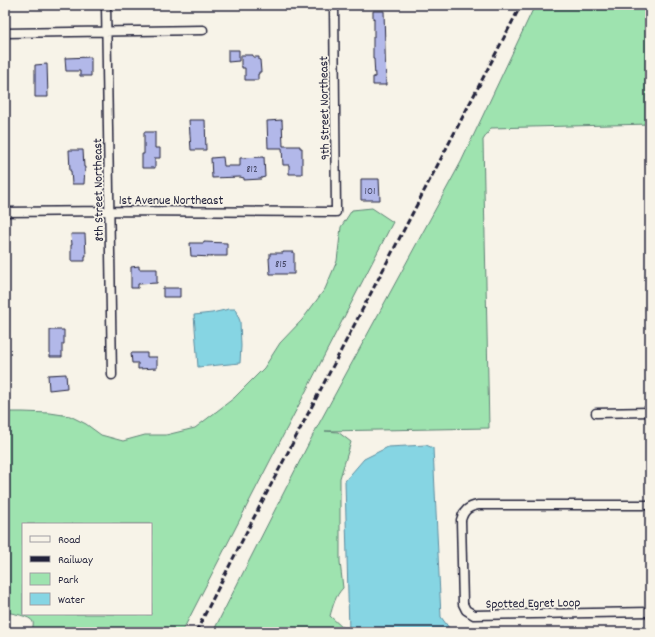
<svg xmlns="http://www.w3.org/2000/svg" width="655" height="637" viewBox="0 0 655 637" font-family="Dekko,sans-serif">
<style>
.green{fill:#9ee3af;stroke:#608275;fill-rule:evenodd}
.water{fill:#86d5e3;stroke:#5e8da0}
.building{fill:#b2b8e9;stroke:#22223b}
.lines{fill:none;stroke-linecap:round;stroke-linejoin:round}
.street-casing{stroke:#22223b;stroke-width:11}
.street{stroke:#f7f3e8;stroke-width:8}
.rail{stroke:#22223b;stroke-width:3;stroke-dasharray:6 3;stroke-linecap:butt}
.labels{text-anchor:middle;stroke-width:3.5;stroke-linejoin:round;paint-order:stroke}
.number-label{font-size:11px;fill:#464866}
.street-label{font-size:13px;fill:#22223b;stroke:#f7f3e8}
</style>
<rect width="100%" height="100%" fill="#f7f3e8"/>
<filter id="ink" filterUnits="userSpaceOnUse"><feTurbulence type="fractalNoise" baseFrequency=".025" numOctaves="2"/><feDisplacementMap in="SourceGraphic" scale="8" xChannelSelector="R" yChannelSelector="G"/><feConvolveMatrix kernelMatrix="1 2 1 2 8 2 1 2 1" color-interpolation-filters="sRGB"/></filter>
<g filter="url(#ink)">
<!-- green -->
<path class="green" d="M 535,5 L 650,5 L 650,124 L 491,128 L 483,140 L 489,428 L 325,431 L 338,432 L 351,442 L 340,478 L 340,562 L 343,588 C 335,596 333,606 330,616 L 344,629 L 344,632 L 213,632 L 315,431 L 461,162 Z
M 372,208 L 393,222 L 182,632 L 32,632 C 32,629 34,624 33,622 C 31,616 11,613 5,612 L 5,412 L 23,412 L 50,413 L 70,416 L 86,424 L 101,435 L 123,441 L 145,435 L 166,435 L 195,428 L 234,398 L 264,368 L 280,343 L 302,320 L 325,289 L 337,261 L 341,227 L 352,210 ZM 23,524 L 151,524 L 151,614 L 23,614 Z"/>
<!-- water -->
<path class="water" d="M 229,309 L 235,309 L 240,321 L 241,346 L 240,363 L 198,367 L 194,315 L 212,313 Z
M 426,445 L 433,448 L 441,617 L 452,632 L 349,632 L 345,481 L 364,459 L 388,447 Z"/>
<!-- building -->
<path class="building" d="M 373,11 L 384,11 L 386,85 L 373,85 L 373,77 L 375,77 L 374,59 L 373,59 L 373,37 L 374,37 L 374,18 L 373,19 Z
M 228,50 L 239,50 L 239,61 L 228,62 Z
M 241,55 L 253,55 L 253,57 L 259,57 L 259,60 L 260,60 L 261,72 L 259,72 L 259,74 L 258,74 L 258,80 L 245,80 L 245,68 L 242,68 L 242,66 L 241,66 Z
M 91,57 L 91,76 L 80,76 L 80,71 L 66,71 L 65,58 Z
M 47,64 L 48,97 L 35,97 L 35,65 Z
M 189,120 L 205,120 L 206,150 L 191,150 Z
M 282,120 L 283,146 L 300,146 L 300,148 L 302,148 L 302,174 L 289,174 L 289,165 L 283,165 L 282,148 L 268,148 L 267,121 Z
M 144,132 L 155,132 L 155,148 L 160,148 L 160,158 L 155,158 L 155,168 L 142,168 L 142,154 L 144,154 Z
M 69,150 L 83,150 L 84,167 L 85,167 L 84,184 L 72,184 L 71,171 L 70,171 Z
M 223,157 L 224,166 L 240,166 L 240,158 L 264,157 L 265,177 L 261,178 L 261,179 L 244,180 L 244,178 L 240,177 L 212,178 L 211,158 Z
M 361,179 L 379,179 L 380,200 L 361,200 Z
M 71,234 L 85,234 L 86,256 L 85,256 L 85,261 L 71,261 L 71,245 L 72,245 Z
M 204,242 L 227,243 L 227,256 L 212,256 L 212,257 L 191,256 L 190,243 L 204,243 Z
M 283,252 L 294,252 L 294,274 L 270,274 L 269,258 L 270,258 L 270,253 L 283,253 Z
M 139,266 L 139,269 L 157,269 L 157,283 L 138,284 L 138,288 L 131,288 L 131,267 Z
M 163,288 L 180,288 L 180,297 L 163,297 Z
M 50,330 L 64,330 L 64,344 L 62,344 L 62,357 L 50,357 Z
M 131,353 L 147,353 L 147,357 L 157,357 L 157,368 L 138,369 L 138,363 L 132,363 Z
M 66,374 L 67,388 L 49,390 L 48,375 Z"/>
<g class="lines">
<!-- street casing -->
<g class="street-casing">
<path id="street" d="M 106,5 L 112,375
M 5,33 L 203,30
M 5,212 L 110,211 L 336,212 L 334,5
M 596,413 L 650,412
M 650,505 L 478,505 C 468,507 464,510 461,520 L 463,604 L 466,610 L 474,615 L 650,612"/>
</g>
<!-- street -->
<use href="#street" class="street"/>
<!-- rail -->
<path class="rail" d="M 196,632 L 249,527 L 521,5"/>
</g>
</g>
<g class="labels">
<!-- number labels -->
<g class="number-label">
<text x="252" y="172">812</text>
<text x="370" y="194">101</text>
<text x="281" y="267">815</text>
</g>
<!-- street labels -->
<g class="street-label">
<text transform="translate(323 108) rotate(-91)" y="5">9th Street Northeast</text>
<text transform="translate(97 190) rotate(-91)" y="5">8th Street Northeast</text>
<text x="171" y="204">1st Avenue Northeast</text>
<text transform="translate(533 602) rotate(-1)" y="5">Spotted Egret Loop</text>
</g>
</g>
<!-- margin -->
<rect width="655" height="637" fill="none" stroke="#f7f3e8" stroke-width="20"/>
<rect x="10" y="10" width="635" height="617" fill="none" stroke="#22223b" stroke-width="1.5" filter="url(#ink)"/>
<!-- legend -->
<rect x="22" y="523" width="130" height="92" fill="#f7f3e8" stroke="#a29fa3"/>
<rect x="30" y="536" width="20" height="6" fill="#f7f3e8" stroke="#a29fa3"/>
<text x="58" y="543" font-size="12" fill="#22223b">Road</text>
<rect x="30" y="556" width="20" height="6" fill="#22223b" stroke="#a29fa3"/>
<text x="58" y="563" font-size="12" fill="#22223b">Railway</text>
<rect x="30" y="573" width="20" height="12" fill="#9ee3af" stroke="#a29fa3"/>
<text x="58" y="583" font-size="12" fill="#22223b">Park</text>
<rect x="30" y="593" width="20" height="12" fill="#86d5e3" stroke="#a29fa3"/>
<text x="58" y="603" font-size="12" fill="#22223b">Water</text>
</svg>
